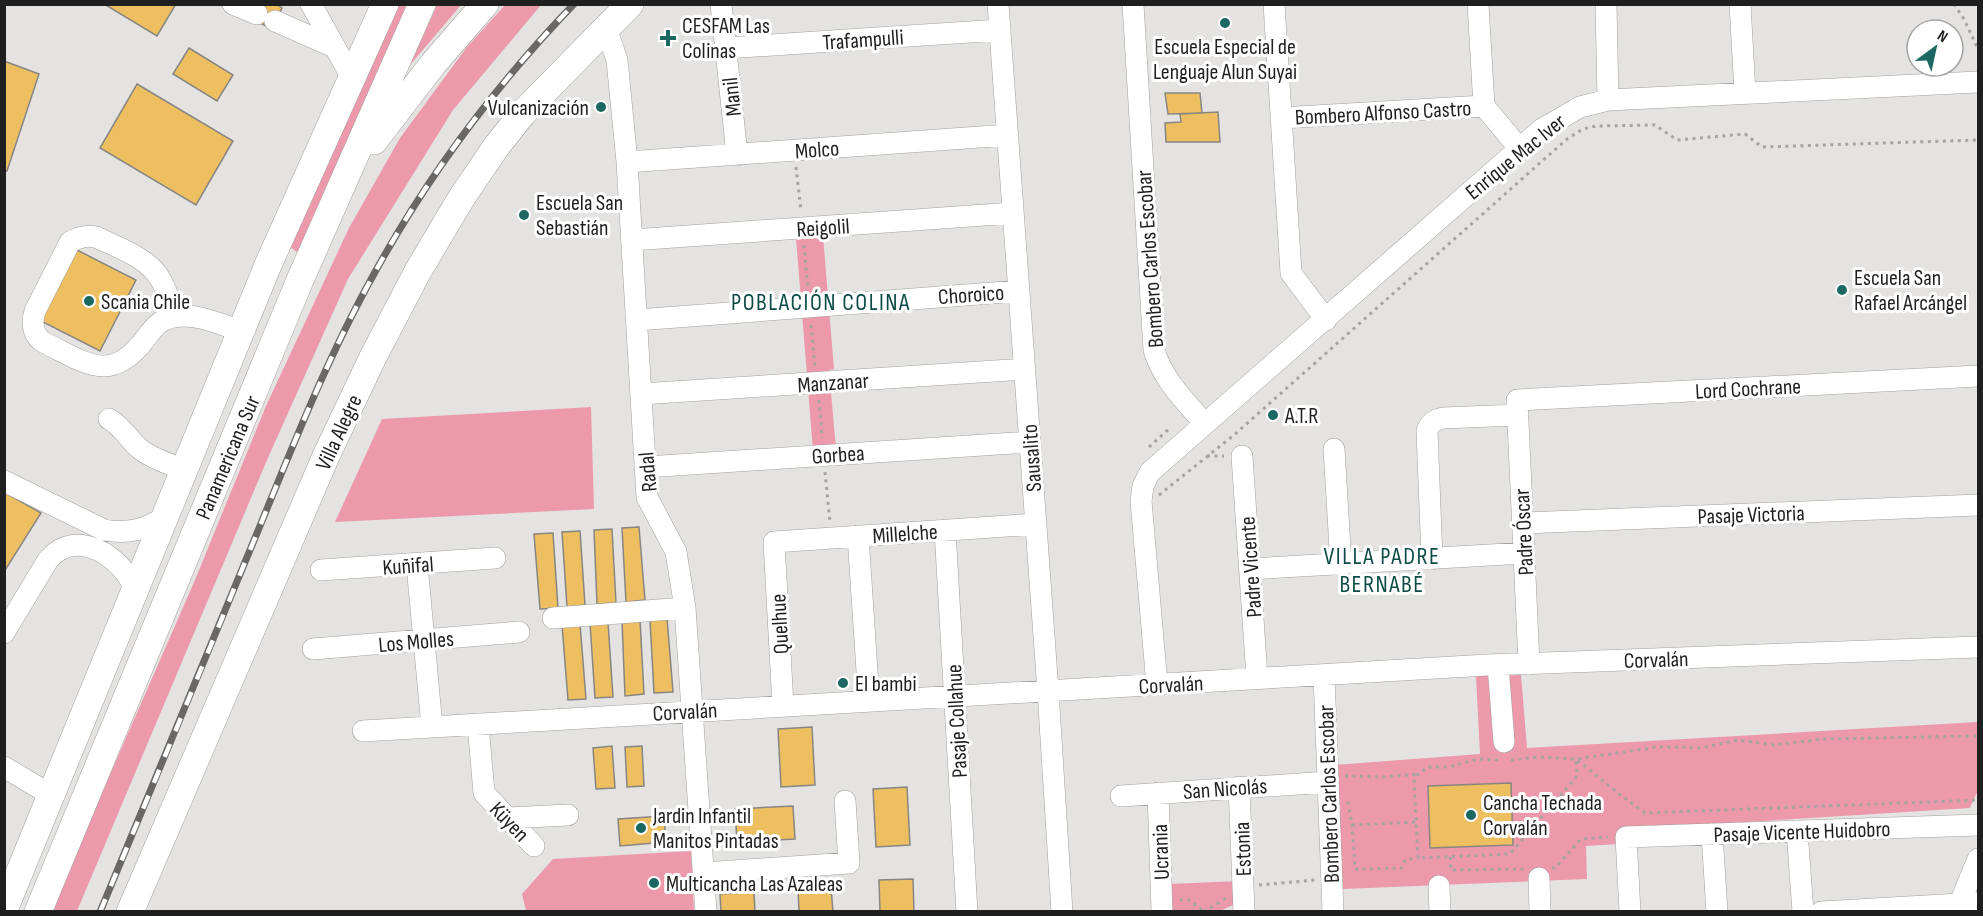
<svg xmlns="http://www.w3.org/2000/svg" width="1983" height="916" viewBox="0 0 1983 916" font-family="'Sofia Sans Condensed',sans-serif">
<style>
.green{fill:#ec99ab}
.building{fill:#eebf60;stroke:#878683;stroke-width:1.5}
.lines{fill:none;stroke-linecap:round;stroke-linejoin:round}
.minor-casing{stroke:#a3a09e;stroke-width:22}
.major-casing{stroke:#a3a09e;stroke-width:28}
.path{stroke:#a6a4a3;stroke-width:3;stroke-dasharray:3 4.5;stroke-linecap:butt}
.minor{stroke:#fff;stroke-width:21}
.major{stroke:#fff;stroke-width:27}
.rail-casing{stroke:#696867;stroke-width:7}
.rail{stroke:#fff;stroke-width:4.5;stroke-dasharray:14;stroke-linecap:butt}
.poi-dot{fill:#1b6761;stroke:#fff;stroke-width:2}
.labels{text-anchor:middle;stroke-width:6;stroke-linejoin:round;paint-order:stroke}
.poi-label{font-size:22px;fill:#201f1f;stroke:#fff;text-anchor:start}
.street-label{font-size:22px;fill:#201f1f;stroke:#fff}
.neighbourhood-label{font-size:24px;letter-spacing:1.5px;fill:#0d4b46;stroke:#fff}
</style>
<rect width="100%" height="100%" fill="#e5e3e1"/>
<!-- green -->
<path class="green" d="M 398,5 L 410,5 L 301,255 L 290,247 Z
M 437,5 L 461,5 L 410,65 Z
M 505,5 L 541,5 L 453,110 L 348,279 L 267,460 L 77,911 L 50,912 L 195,580 L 266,406 L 349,228 L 400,138 L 467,47 Z
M 823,236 L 834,369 L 829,370 L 836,449 L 813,451 L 796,238 Z
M 591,407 L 594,509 L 335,522 L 382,419 Z
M 1521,675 L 1527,748 L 1978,722 L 1978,790 L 1970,808 L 1618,830 L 1618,844 L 1586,846 L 1587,879 L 1343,889 L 1334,765 L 1480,754 L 1476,676 Z
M 691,851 L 694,911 L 526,911 L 522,894 L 553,859 Z
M 1240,881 L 1240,902 L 1220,911 L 1170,911 L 1168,884 Z"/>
<!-- building -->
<path class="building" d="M 104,4 L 176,4 L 157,36 Z
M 262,4 L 276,4 L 282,8 L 272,29 L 254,20 Z
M 189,48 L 233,75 L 217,101 L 173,74 Z
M 4,61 L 39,74 L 7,171 L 4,171 Z
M 137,84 L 233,141 L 196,205 L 100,148 Z
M 1165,93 L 1200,93 L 1202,113 L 1168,114 Z
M 1218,112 L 1220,142 L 1166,142 L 1165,123 L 1181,122 L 1180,114 Z
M 77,250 L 136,280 L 100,351 L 41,321 Z
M 4,492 L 41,513 L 4,572 Z
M 639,527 L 645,600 L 626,602 L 622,528 Z
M 612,529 L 616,603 L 597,604 L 594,530 Z
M 580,531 L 585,605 L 567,607 L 562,532 Z
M 553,533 L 558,608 L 540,609 L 534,534 Z
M 667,618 L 673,692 L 654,693 L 650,620 Z
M 640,620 L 644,694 L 625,696 L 622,621 Z
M 608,622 L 613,697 L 595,698 L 590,623 Z
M 580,624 L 586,699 L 568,700 L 562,625 Z
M 812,727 L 815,785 L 781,787 L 778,729 Z
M 612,746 L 615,788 L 596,789 L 593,748 Z
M 642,746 L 644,786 L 627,787 L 625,747 Z
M 1511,783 L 1513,845 L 1430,848 L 1428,786 Z
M 907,787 L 910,845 L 876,847 L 873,789 Z
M 793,806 L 795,839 L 737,842 L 735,809 Z
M 664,816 L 666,842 L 620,846 L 618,819 Z
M 913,879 L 914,912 L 880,912 L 879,880 Z
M 831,887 L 833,912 L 799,912 L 798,889 Z
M 754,892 L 755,912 L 721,912 L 720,894 Z"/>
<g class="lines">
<!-- minor casing -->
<g class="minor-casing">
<path id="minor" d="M 233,4 L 257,14
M 311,4 L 352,78
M 721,4 L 737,155
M 998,4 L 1048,691 L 1062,912
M 1133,4 L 1154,350 C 1163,380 1185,401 1205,424
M 1274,4 L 1291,273 L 1326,320
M 1478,4 L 1484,106 L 1519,148
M 1606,4 L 1608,100
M 1740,4 L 1745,93
M 275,21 L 334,47
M 606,28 L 617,60 L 627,162 L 647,497 L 676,552 L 685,608 L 706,912
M 726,48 L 1000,30
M 1281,118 L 1484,106
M 627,162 L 1008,135
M 632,240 L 1013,213
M 175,316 C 170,303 167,289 159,277 C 146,257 117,247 96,237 C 86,235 79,237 70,242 L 35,311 C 31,324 33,337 45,343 C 86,363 111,385 146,338 C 154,327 159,320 174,317 C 195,312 222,325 241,331
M 637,320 L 1019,291
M 641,394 L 1025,369
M 109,419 C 123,427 128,439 140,449 C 152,459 170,464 184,470
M 1334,449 L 1341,565
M 1242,456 L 1257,678
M 646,467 L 1030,442
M 4,481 L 104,530 C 128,534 146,530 166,516
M 1523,523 L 1978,505
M 945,530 L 967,912
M 858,536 L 869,701
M 1432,559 L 1427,431 C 1430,423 1434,420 1443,418 L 1518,415
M 417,565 L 432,727
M 1250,569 L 1524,553
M 321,570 L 495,558
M 553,618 L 685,608
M 4,633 L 48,560 C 76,526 123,557 135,590
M 313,649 L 519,632
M 1529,664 L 1517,400 L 1978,376
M 1498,665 L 1504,742
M 1324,676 L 1333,912
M 1157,685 L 1141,501 L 1143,486 L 1150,472 L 1542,129 L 1580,107 L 1608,100 L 1978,82
M 783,706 L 774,542 L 1036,524
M 478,724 L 484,793 L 534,846
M 363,731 L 1487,665 L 1978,647
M 4,767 L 51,795
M 1239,787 L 1244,912
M 1158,793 L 1162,912
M 1121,796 L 1328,782
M 507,818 L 568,815
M 1797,831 L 1803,912
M 1712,834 L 1717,912
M 703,873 L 849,863 L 845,801
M 1539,878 L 1540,912
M 1439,886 L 1440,912
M 1630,912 L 1626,837 L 1978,825
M 1821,912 L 1978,903
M 1956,912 L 1978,859"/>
</g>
<!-- major casing -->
<g class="major-casing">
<path id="major" d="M 374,141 L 433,64 L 485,4
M 4,910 L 268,265 L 385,4
M 38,912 L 300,280 L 422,4
M 130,912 L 326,456 L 373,357 L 418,271 L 462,197 L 496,147 L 522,114 L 630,4"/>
</g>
<!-- path -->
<path class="path" d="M 1954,4 L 1964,19 L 1978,49
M 796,167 L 801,211
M 804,245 L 808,289
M 811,325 L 815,366
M 819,400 L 822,438
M 1149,447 L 1169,429
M 1207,456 L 1224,456
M 825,472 L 830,522
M 1159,495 L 1234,435 L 1567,139 L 1583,129 L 1596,126 L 1655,125 L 1677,140 L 1745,134 L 1762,147 L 1978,140
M 1498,760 L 1478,759 L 1449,767 L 1428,767 L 1418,774 L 1414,782 L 1418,858 L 1510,854 L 1577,776 L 1576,759 L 1618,793 L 1645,813 L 1978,800
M 1511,760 L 1538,757 L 1576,759 L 1658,747 L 1702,748 L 1737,740 L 1774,745 L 1822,739 L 1978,736
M 1345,776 L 1384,777 L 1418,774
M 1348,802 L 1352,825 L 1355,869 L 1402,868 L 1405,860 L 1418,858
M 1352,825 L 1416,822
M 1450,857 L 1451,870 L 1525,869
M 1552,868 L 1555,868 L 1581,839 L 1608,837
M 1259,885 L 1315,880
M 1180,900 L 1187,899 L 1204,911
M 1204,912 L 1226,898"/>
<!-- minor -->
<use href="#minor" class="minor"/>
<!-- major -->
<use href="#major" class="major"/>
<!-- rail casing -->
<g class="rail-casing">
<path id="rail" d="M 100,912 C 148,797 196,682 243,567 C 284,469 322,367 374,274 C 428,175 495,86 574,4"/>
</g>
<!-- rail -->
<use href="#rail" class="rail"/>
</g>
<!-- markers -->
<g class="poi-dot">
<circle cx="1225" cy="23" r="6"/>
<path d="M665 29h6v6h6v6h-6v6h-6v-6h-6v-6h6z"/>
<circle cx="601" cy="107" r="6"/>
<circle cx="524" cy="215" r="6"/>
<circle cx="1842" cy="290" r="6"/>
<circle cx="89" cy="301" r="6"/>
<circle cx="1273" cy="415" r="6"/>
<circle cx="843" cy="683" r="6"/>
<circle cx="1471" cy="815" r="6"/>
<circle cx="641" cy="828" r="6"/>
<circle cx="654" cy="883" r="6"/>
</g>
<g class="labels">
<!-- poi labels -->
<g class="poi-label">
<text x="682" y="33">CESFAM Las<tspan x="682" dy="25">Colinas</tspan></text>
<text x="1225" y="54" text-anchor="middle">Escuela Especial de<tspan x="1225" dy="25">Lenguaje Alun Suyai</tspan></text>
<text x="589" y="115" text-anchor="end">Vulcanización</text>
<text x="536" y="210">Escuela San<tspan x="536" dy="25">Sebastián</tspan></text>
<text x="1854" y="285">Escuela San<tspan x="1854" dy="25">Rafael Arcángel</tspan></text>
<text x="101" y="309">Scania Chile</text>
<text x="1285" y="423">A.T.R</text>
<text x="855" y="691">El bambi</text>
<text x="1483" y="810">Cancha Techada<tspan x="1483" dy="25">Corvalán</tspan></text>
<text x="653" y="823">Jardin Infantil<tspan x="653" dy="25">Manitos Pintadas</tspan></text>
<text x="666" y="891">Multicancha Las Azaleas</text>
</g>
<!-- street labels -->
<g class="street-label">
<text transform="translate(863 39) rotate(-4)" y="8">Trafampulli</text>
<text transform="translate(731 97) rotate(-96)" y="8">Manil</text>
<text transform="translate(1383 112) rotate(-3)" y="8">Bombero Alfonso Castro</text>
<text transform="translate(817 149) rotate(-4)" y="8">Molco</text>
<text transform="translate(1515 156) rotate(-39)" y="8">Enrique Mac Iver</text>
<text transform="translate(823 227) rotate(-4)" y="8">Reigolil</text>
<text transform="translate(1149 259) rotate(-94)" y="8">Bombero Carlos Escobar</text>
<text transform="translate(971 294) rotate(-4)" y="8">Choroico</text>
<text transform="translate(833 382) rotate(-4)" y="8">Manzanar</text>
<text transform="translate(1748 388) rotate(-3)" y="8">Lord Cochrane</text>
<text transform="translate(338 432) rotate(-65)" y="8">Villa Alegre</text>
<text transform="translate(838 454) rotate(-4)" y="8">Gorbea</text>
<text transform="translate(227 457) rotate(-67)" y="8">Panamericana Sur</text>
<text transform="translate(1031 458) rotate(-94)" y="8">Sausalito</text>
<text transform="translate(647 472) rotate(-95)" y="8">Radal</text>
<text transform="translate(1751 514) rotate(-2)" y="8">Pasaje Victoria</text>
<text transform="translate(1523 532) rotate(-93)" y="8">Padre Óscar</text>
<text transform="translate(905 533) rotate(-4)" y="8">Millelche</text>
<text transform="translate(408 565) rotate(-4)" y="8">Kuñifal</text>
<text transform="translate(1250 567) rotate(-94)" y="8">Padre Vicente</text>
<text transform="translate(779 624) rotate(-93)" y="8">Quelhue</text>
<text transform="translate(416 641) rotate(-5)" y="8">Los Molles</text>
<text transform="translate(1656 659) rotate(-2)" y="8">Corvalán</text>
<text transform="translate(1171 684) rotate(-3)" y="8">Corvalán</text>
<text transform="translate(685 711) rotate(-3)" y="8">Corvalán</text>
<text transform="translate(956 721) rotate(-93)" y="8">Pasaje Collahue</text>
<text transform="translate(1225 788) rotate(-4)" y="8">San Nicolás</text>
<text transform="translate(1328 794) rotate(-92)" y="8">Bombero Carlos Escobar</text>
<text transform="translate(510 821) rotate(46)" y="8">Küyen</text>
<text transform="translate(1802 831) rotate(-2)" y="8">Pasaje Vicente Huidobro</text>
<text transform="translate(1242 849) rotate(-92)" y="8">Estonia</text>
<text transform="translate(1160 852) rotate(-92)" y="8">Ucrania</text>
</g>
<!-- neighbourhood labels -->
<g class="neighbourhood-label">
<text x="821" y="310">POBLACIÓN COLINA</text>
<text x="1382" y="564">VILLA PADRE<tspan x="1382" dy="28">BERNABÉ</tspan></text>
</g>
</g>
<!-- border -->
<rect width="1983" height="916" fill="none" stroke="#201f1f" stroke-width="12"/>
<!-- north arrow -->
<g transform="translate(1935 48) rotate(33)"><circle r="28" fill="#ffffff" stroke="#a6a5a5" stroke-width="1.5"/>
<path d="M0-4.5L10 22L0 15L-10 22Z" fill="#1b6761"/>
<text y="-9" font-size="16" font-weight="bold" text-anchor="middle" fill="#201f1f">N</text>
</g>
</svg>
